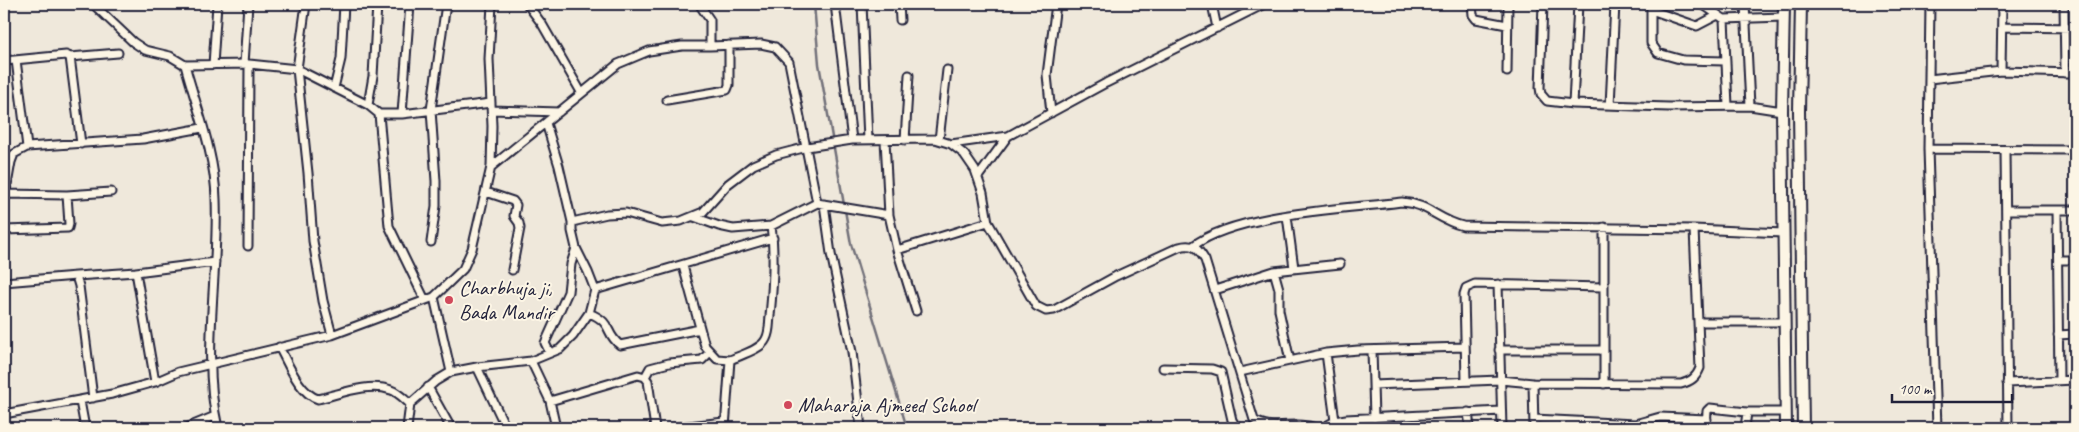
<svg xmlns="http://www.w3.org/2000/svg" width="2079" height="432" viewBox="0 0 2079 432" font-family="Caveat,sans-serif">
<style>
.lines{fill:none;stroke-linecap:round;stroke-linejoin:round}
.stream{stroke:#716f79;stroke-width:2.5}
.minor-casing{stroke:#22223b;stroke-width:11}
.secondary-casing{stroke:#22223b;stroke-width:14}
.minor{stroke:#fcf5e5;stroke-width:7}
.secondary{stroke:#fcf5e5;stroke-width:10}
.poi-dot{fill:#d1495b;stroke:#fcf5e5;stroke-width:2}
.labels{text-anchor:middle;stroke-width:4;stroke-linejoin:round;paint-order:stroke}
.poi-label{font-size:21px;fill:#22223b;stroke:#fcf5e5;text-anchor:start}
</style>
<rect width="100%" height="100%" fill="#efe8db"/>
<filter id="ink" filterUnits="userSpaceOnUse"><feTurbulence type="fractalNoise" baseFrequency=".02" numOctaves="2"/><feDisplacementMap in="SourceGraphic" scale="10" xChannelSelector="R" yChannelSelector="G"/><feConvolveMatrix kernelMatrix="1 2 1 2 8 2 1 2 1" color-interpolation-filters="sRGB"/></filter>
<g filter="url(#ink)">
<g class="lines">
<!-- stream -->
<path class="stream" d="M 814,4 L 819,64 L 851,244 L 907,428"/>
<!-- minor casing -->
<g class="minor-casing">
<path id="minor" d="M 93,4 L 133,42 L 145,50 L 170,56 L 185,65 L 249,64 L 297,69 L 368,105 L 379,114 L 402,114 L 491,103
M 306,4 L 297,69 L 308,173 L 313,241 L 323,301 L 332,335
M 527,4 L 542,24 L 581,92
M 699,4 L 710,20 L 710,46 L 761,44 L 775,47 L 789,62 L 817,203
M 835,4 L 852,140
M 862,4 L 868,140
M 899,4 L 900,20
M 1212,4 L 1217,28
M 1472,4 L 1473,15 L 1476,19 L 1507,25
M 1543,4 L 1540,88 L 1541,94 L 1547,101 L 1573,104 L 1669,107 L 1750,106 L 1782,111
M 1651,4 L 1651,43 L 1658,53 L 1683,60 L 1725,61
M 1702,4 L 1724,19 L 1783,17
M 1745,4 L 1750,106
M 1930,4 L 1928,149 L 1937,428
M 2064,4 L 2065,73
M 1651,10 L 1697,26 L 1718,15
M 1724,19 L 1728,106
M 2002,27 L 2075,28
M 70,57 L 118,53
M 16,60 L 27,147
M 4,61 L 66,55 L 70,57 L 81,144
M 244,64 L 248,4
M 185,65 C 197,109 215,154 216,199 C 219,274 201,355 218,428
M 213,65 L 217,4
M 2001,71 L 2002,4
M 1507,72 L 1508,4
M 1929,79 L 2001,71 L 2075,73
M 334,88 L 341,59 L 344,4
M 667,100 L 727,90 L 729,85 L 729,45
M 1573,104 L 1578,4
M 368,105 L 373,76 L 377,4
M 1610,105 L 1615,4
M 492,110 L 559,112
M 1051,113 L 1047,75 L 1056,4
M 379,114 L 389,226 L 425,300
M 402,114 L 410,4
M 546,123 L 559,166 L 572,222
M 885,140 L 889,215
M 905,140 L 909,75
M 939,140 L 947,70
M 951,144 L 1008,136 L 1106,83 L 1264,4
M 1928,149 L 2075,150
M 2005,150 L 2008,428
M 491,167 L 618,64 L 649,51 L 682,46 L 710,46
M 978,177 L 1008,136
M 486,192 L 513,201 L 516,205 L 514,216 L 519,223 L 520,228 L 512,270
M 5,194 L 67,195 L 111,192
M 4,202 L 11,162 L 14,154 L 27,147 L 143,139 L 202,128
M 824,204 L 831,254 L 852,352 L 861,428
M 2006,210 L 2075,210
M 2057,210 L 2059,380
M 1287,216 L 1294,268
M 694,217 L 719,226 L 733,229 L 771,226 C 775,255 773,286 770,316 C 769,323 770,332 766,339 C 761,350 740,355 730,360 L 725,428
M 771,226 L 817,203 L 889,215 L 897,250 L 988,222
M 1604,227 L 1604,384
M 4,230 L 68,228 L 69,224 L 67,195
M 431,242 L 436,206 L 436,181 L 431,110 L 446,4
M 248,246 L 249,64
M 1193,246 C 1237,213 1346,209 1402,202 C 1429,204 1437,220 1463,226 L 1694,229 L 1783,233
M 897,250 L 916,311
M 2058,260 L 2075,260
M 683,266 L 705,346 L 717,359 L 730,360
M 1274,271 L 1279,289 L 1279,310 L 1290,361
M 136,272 L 155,382
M 4,282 L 76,276
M 1498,284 L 1502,428
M 595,290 L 773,238
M 1215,290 L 1274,271 L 1340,264
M 434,297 L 451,372
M 589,313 C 614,323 604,333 620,345 L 700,329
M 1698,322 L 1785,322
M 2058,335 L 2075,334
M 279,347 C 288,363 299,393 318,399 C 340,394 368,382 391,390 C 398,392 404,399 410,404
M 1372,350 L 1374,418
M 1499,350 L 1604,350
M 550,353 L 545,343 L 568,292 L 571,264 L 576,248
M 1326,353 L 1335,421
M 531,361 L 550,401 L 556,428
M 477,367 L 506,428
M 1163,368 L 1212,369 L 1221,372 L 1232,420 L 1237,428
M 1240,372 L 1326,353 L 1358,350 L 1465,347
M 645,377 L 650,368 L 669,363 L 702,360 L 710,352
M 1466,381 L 1464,294 L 1466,288 L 1475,284 L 1603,287
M 1533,383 L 1534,428
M 2007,383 L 2075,380
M 1373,385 L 1500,380 L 1533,383 L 1681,384 C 1691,381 1696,378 1700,368 L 1694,229
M 428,387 L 451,428
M 93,398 L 79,286 L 76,276 L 136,272 L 215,262
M 80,401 L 85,428
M 550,401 L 638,375 L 645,377 L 648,381 L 655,428
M 1468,412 L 1470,428
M 4,414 L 112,394 L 155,382 L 178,372 L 332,335 L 434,297 L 463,269 L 472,249 L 491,167 L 492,126 L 489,59 L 492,4
M 1534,419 L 1635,424 L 1660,417 L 1707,419
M 186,428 L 215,416
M 407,428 L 410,404 L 436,381 L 451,372 L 477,367 L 531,361 L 560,349 L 573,336 L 589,313 L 595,290 L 588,272 L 576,248 L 572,231 L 572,222 L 607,214 L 626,213 L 662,223 L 681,221 L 703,212 L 728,184 L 753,165 L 776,155 L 807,147 L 852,140 L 935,139 L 951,144 L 964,154 L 975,170 L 983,193 L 988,222 L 1036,306 L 1046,311 L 1054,310 L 1116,276 L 1179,247 C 1193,243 1198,248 1205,260 L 1254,420 C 1271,432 1296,420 1316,428
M 671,428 L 724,422
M 1322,428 L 1335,421 L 1346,419 L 1501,411
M 1706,428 L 1707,411 L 1710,408 L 1747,412 L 1786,412
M 1745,428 L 1747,412"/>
</g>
<!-- secondary casing -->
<g class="secondary-casing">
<path id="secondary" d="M 1784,4 L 1782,111 L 1786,428
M 1801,4 L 1799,111 L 1803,428"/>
</g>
<!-- minor -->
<use href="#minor" class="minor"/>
<!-- secondary -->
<use href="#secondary" class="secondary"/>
</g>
</g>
<!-- markers -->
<g class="poi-dot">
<circle cx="449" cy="300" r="5"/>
<circle cx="788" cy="405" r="5"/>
</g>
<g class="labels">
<!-- poi labels -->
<g class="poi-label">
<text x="459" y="295">Charbhuja ji,<tspan x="459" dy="24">Bada Mandir</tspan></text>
<text x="798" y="412">Maharaja Ajmeed School</text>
</g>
</g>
<!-- margin -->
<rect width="2079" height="432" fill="none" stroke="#fcf5e5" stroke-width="20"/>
<rect x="10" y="10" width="2059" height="412" fill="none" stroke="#22223b" stroke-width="2" filter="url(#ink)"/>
<!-- scale -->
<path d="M1892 394v8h120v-8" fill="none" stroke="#22223b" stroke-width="2.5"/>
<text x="1899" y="394" font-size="15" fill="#22223b" stroke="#fcf5e5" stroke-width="4" paint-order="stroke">100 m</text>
</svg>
